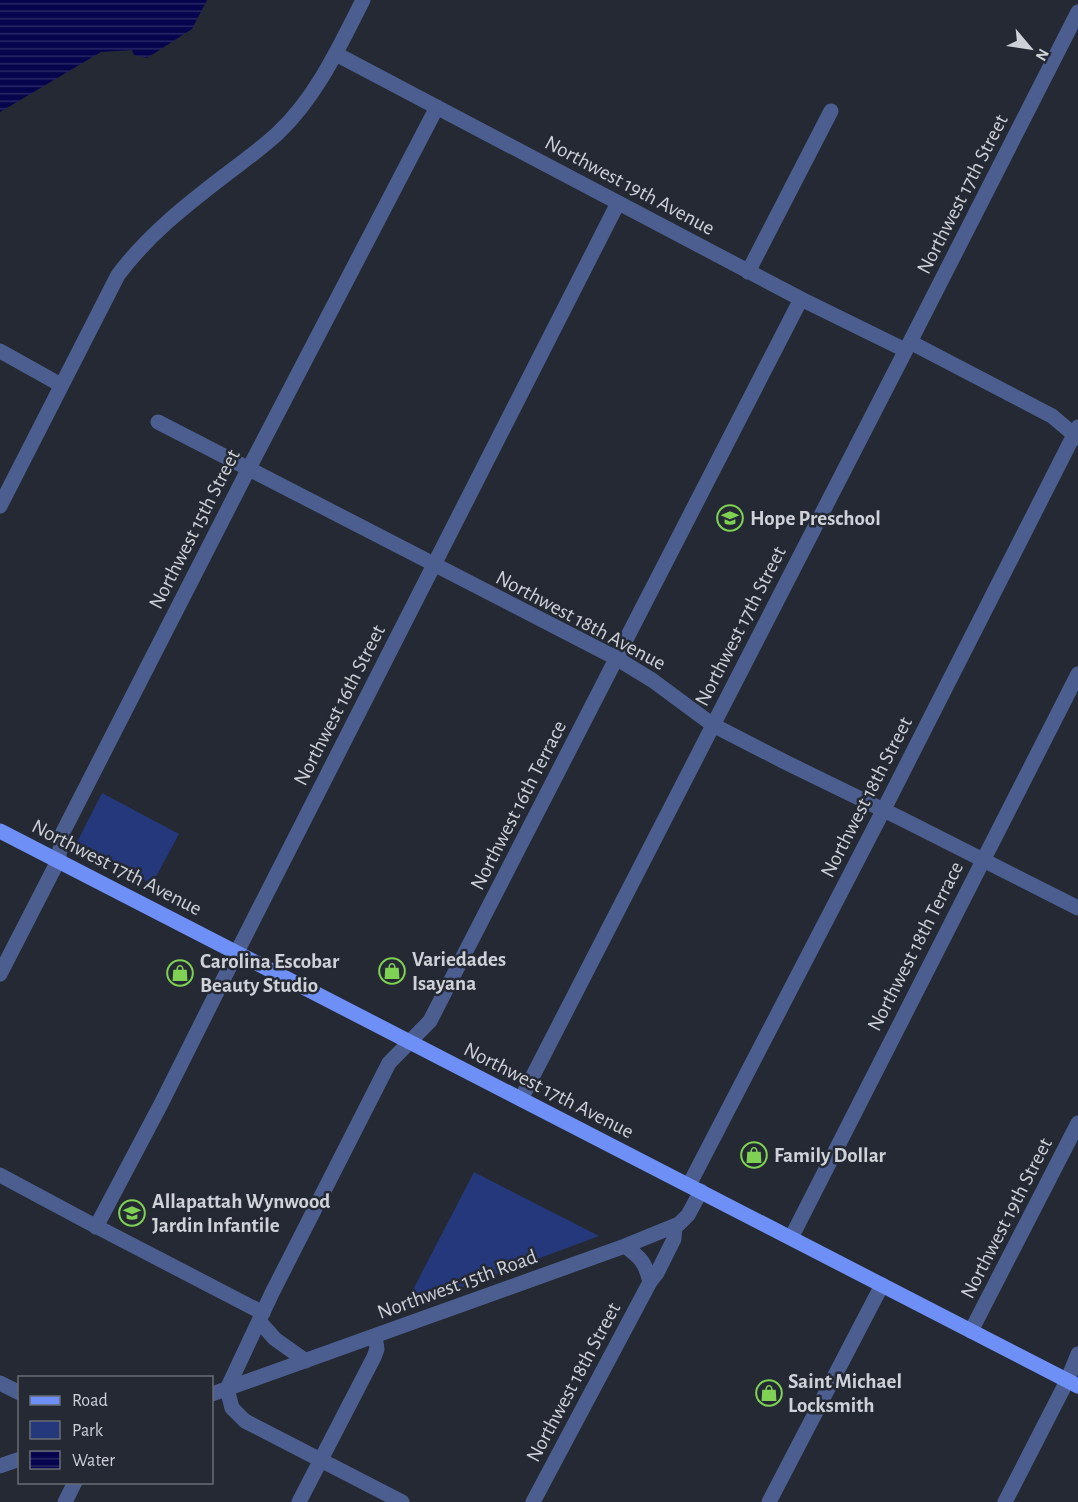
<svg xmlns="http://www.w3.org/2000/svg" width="1078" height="1502" viewBox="0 0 1078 1502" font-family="'Alegreya Sans',sans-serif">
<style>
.green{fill:#25387c}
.water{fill:url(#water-rules)}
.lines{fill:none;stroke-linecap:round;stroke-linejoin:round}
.minor{stroke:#4c5e8f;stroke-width:15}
.major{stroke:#6e8ff6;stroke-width:15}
.labels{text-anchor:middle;stroke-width:5;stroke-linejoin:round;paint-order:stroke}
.street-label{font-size:21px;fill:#cfd1d8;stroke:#242933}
.poi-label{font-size:21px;font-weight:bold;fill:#cfd1d8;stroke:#242933;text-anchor:start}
</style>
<defs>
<pattern id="water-rules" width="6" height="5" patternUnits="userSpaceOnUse" patternTransform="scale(1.5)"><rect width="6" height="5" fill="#06044c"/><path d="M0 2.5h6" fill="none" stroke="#292865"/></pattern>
</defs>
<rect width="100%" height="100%" fill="#242933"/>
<!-- green -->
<path class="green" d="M 102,793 L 179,834 L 152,884 L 76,844 Z
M 474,1172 L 599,1236 L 403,1309 Z"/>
<!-- water -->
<path class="water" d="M 0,0 L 207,0 L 192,29 L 147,58 L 134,55 L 132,50 L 101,52 L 0,112 Z"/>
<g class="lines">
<!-- minor -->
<path class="minor" d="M 336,54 L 801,299 L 905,350
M 748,272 L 831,111
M 910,342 L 1052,416 L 1078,438
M 0,351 L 61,385
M 158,422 L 616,658 L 652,680 L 713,725 L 785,762 L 902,819 L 1078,908
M 0,506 L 118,275 C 148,235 185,206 224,176 C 242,162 261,149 278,133 C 317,96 339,47 363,0
M 0,974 L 58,861 L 63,832 L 248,470 L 437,107
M 521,1099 L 910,342 L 1078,12
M 0,1175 L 82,1219 L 263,1313
M 689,1185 L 883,811 L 1078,427
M 96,1227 L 161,1104 L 237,952 L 618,203
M 791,1238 L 1078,674
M 625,1246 C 641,1258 645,1262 650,1282
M 259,1321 L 275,1339 L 306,1361
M 971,1331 L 1078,1123
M 0,1383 L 20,1393
M 212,1394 L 625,1246 L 679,1224 L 688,1215 L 701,1191
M 0,1466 L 20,1459
M 65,1502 L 75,1482
M 299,1502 L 374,1357 L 377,1349 L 375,1336
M 402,1502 L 245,1421 L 232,1408 L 227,1389 L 272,1293 L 389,1063 L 430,1021 L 801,299
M 533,1502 L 650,1282 L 657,1273 L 674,1239 L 675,1226
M 769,1502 L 882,1285
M 1005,1502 L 1067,1381 L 1078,1354"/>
<!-- major -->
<path class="major" d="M 0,831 L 1078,1386"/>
</g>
<!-- icons -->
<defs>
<g id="school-ring" transform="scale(1.35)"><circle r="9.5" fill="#242933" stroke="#7ed153" stroke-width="1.5"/><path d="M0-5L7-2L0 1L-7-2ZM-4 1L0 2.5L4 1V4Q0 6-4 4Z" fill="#7ed153"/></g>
<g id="shop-ring" transform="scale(1.35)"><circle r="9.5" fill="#242933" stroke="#7ed153" stroke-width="1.5"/><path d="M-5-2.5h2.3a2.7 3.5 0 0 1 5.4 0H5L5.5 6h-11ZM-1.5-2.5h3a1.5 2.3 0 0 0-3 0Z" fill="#7ed153"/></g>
</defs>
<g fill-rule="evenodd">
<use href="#school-ring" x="730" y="518"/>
<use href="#shop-ring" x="392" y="971"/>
<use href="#shop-ring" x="180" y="973"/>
<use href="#shop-ring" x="754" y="1155"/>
<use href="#school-ring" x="132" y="1213"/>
<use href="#shop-ring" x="769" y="1393"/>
</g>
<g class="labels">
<!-- street labels -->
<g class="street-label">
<text transform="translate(630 185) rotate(28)" y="7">Northwest 19th Avenue</text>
<text transform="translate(962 194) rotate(-63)" y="7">Northwest 17th Street</text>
<text transform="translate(194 529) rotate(-63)" y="7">Northwest 15th Street</text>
<text transform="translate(581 620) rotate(28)" y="7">Northwest 18th Avenue</text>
<text transform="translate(740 626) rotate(-63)" y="7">Northwest 17th Street</text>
<text transform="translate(339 705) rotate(-63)" y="7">Northwest 16th Street</text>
<text transform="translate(866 797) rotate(-63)" y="7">Northwest 18th Street</text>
<text transform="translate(518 805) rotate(-63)" y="7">Northwest 16th Terrace</text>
<text transform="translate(117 867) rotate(27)" y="7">Northwest 17th Avenue</text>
<text transform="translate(915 946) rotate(-63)" y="7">Northwest 18th Terrace</text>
<text transform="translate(549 1090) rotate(27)" y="7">Northwest 17th Avenue</text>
<text transform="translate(1006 1218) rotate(-63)" y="7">Northwest 19th Street</text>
<text transform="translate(457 1284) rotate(-20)" y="7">Northwest 15th Road</text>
<text transform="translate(573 1382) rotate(-62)" y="7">Northwest 18th Street</text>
</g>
<!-- poi labels -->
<g class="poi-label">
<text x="750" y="525">Hope Preschool</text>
<text x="412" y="966">Variedades<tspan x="412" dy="24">Isayana</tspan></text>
<text x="200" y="968">Carolina Escobar<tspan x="200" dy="24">Beauty Studio</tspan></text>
<text x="774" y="1162">Family Dollar</text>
<text x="152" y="1208">Allapattah Wynwood<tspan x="152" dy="24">Jardin Infantile</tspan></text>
<text x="788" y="1388">Saint Michael<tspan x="788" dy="24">Locksmith</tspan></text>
</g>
</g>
<!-- legend -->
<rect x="18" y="1376" width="195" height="108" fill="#242933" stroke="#686c75" stroke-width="1.5"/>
<rect x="30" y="1396" width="30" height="9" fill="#6e8ff6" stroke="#686c75" stroke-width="1.5"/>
<text x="72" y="1406" font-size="18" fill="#cfd1d8">Road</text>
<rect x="30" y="1421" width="30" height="18" fill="#25387c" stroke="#686c75" stroke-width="1.5"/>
<text x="72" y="1436" font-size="18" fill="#cfd1d8">Park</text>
<rect x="30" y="1451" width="30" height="18" fill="url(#water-rules)" stroke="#686c75" stroke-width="1.5"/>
<text x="72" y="1466" font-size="18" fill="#cfd1d8">Water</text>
<!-- north arrow -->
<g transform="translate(1030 48) rotate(119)" stroke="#242933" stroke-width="4.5" paint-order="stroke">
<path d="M0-4.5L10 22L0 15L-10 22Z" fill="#cfd1d8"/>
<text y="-9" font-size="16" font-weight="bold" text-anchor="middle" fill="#cfd1d8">N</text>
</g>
</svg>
